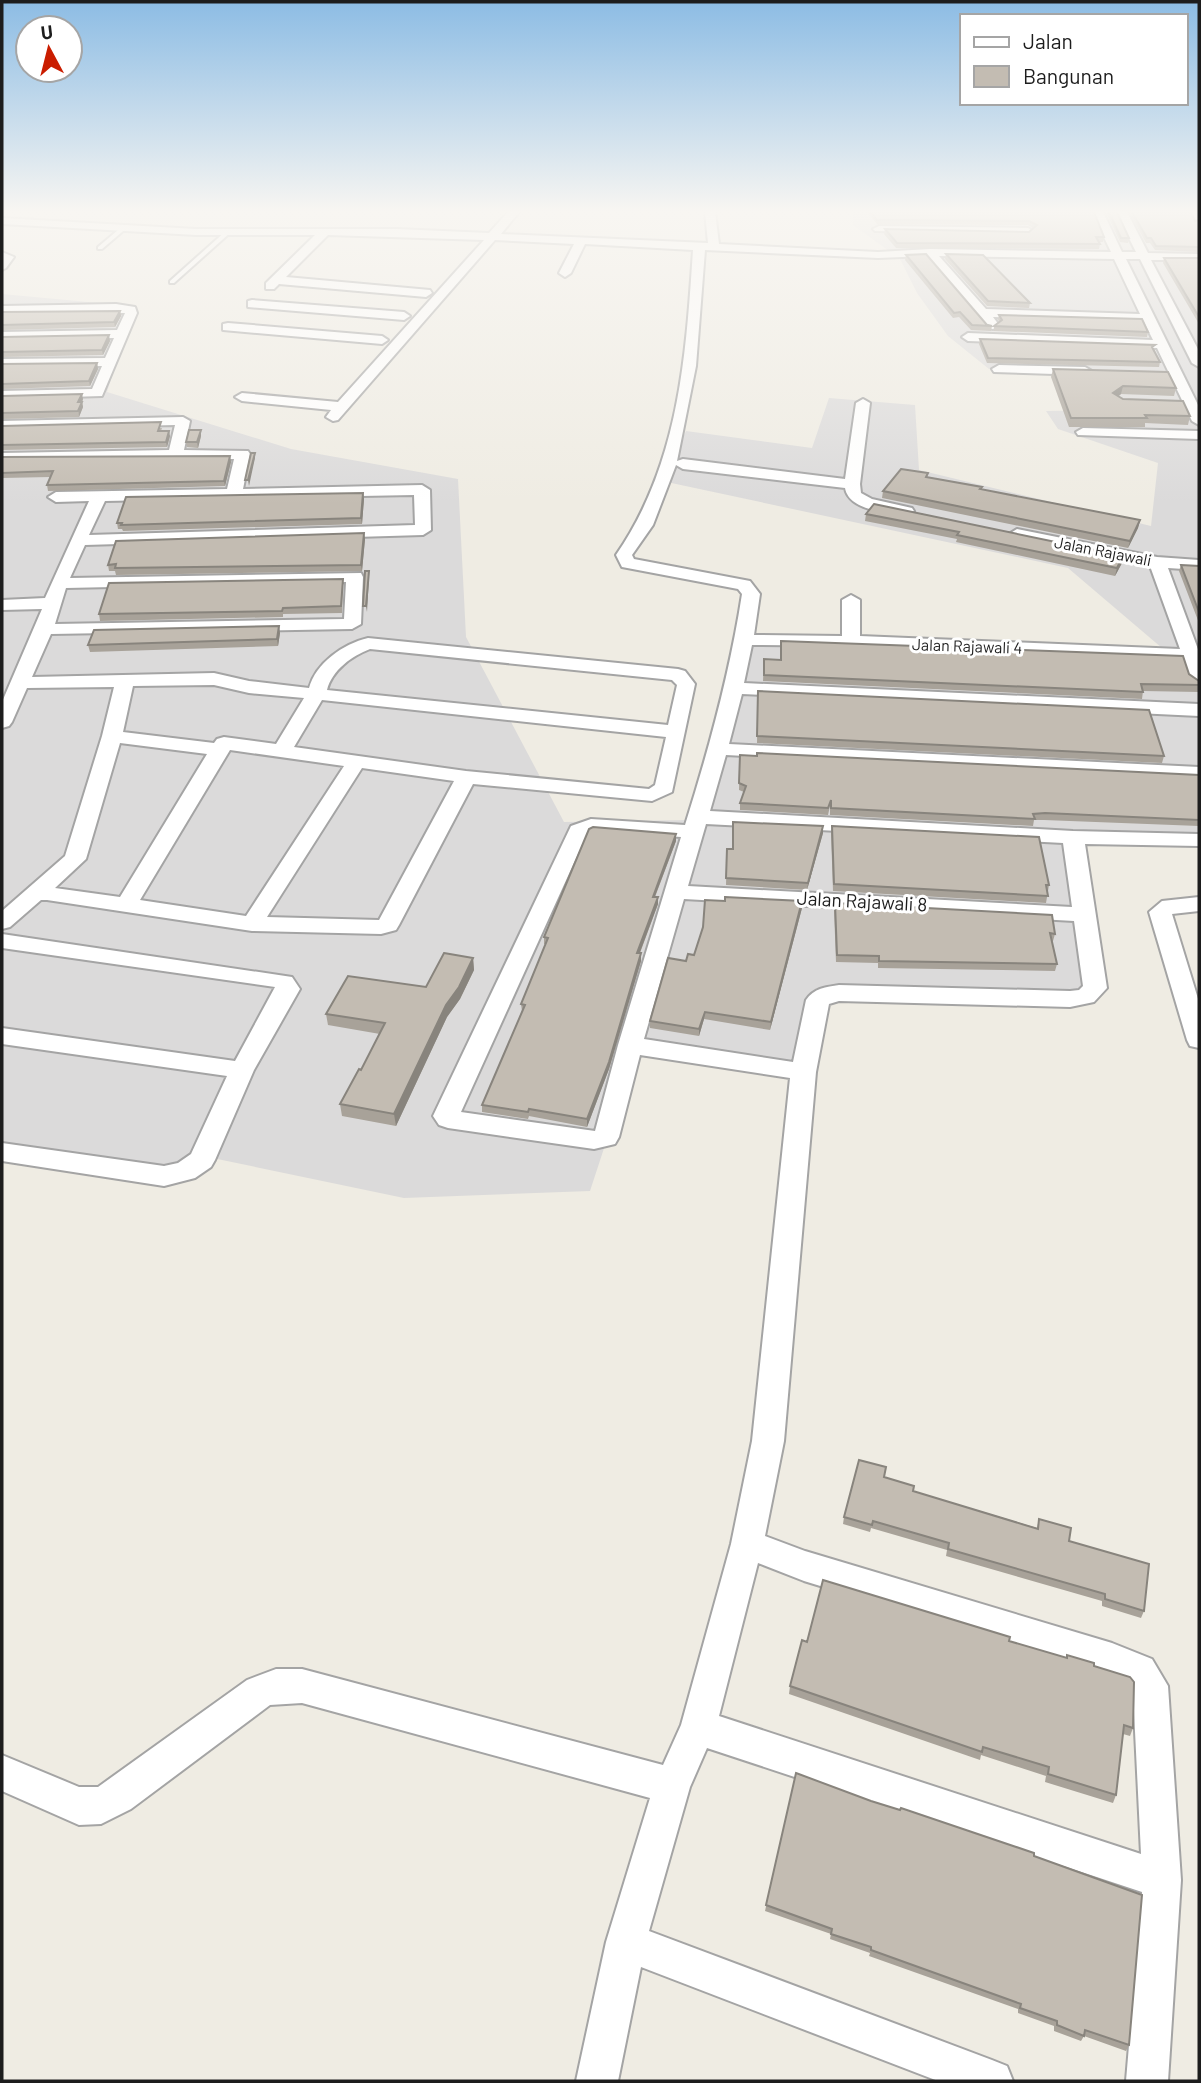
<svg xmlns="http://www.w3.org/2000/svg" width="1201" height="2083" viewBox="0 0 1201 2083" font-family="Barlow,sans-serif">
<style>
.residential{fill:#dbdada}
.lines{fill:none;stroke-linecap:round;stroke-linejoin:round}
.lane-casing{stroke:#a4a4a4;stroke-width:4}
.street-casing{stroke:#a4a4a4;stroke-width:4}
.lane{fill:#fff;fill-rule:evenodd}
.street{fill:#fff;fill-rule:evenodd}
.wall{fill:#a8a299}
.shaded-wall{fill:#88847d}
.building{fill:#c3bcb2;stroke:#88847d;stroke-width:2}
.labels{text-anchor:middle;stroke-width:6;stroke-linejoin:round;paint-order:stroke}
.far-street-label{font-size:16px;fill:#1d1d1d;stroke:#fff}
.street-label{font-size:19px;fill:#1d1d1d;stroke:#fff}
</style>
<rect width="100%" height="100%" fill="#efece3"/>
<!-- residential -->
<path class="residential" d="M 853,212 L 1199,212 L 1199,840 L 1066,836 L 1093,987 L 1069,996 L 830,986 L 817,988 L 809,994 L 800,1069 L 627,1049 L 609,1133 L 590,1191 L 404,1198 L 198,1155 L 164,1174 L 2,1147 L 2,294 L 120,305 L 132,313 L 107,392 L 291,449 L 458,479 L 466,637 L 564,822 L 691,820 L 748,643 L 1162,648 L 1068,568 L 662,481 L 686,431 L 812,448 L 829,398 L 915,405 L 919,470 L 1151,526 L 1158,463 L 1058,429 L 1046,411 L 1109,410 L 1083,377 L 989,369 L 948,336 L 917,293 L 900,259 L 853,225 Z"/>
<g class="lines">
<!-- lane casing -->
<g class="lane-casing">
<path id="lane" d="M 124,225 L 129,226 L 102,249 L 98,249 L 98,247 Z
M 226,231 L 231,232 L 174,283 L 170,283 L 170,281 Z"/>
</g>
<!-- street casing -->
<g class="street-casing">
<path id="street" d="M 508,212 L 519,212 L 501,234 L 708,243 L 705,212 L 715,212 L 719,244 L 878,252 L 930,249 L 1111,252 L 1092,212 L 1103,212 L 1122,252 L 1136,252 L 1116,212 L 1127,212 L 1148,253 L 1199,254 L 1199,260 L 1151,260 L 1199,351 L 1199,367 L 1192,363 L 1140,259 L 1126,259 L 1199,407 L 1199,425 L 1192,421 L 1157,348 L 968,341 L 962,337 L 968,333 L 1153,340 L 1144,322 L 993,317 L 999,325 L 993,329 L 988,328 L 927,256 L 878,258 L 705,250 L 696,366 L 677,461 L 683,459 L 845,479 L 856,403 L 863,399 L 870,403 L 860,484 L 861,493 L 872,499 L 912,508 L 914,511 L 906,516 C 887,512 849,511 845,488 L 683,469 L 676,465 L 653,525 L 632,555 L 634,559 L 750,581 L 760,594 L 754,635 L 842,636 L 842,600 L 851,595 L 860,600 L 860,636 L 1180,649 L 1150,566 L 1017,539 L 1009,534 L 1017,529 L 1157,557 L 1199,560 L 1199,570 L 1168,568 L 1199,652 L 1199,686 L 1190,680 L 1183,660 L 851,646 L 752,645 L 744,683 L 1199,704 L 1199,716 L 742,694 L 729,744 L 1199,767 L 1199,779 L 726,755 L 710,811 L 1073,831 L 1199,834 L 1199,846 L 1085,844 L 1107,988 L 1094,1002 L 1070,1007 L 839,1001 L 829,1004 L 816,1072 L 784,1441 L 765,1536 L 805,1551 L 1112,1643 L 1152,1659 L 1168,1686 L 1181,1880 L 1168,2081 L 1126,2081 L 1142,1892 L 707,1748 L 690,1787 L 649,1931 L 992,2060 L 1007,2066 L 1013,2081 L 938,2081 L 641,1967 L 618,2081 L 576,2081 L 606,1942 L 650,1798 L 302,1703 L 270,1705 L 131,1809 L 101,1824 L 79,1825 L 2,1791 L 2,1755 L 79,1787 L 98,1787 L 247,1680 L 276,1669 L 302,1669 L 663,1765 L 681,1725 L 731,1544 L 752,1441 L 790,1078 L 640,1055 L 619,1137 L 615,1144 L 594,1149 L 448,1128 L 439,1125 L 433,1116 L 571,826 L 591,819 L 685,825 C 709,749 730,672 742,594 L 738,589 L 622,567 L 616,555 C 679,464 686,357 693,250 L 585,244 L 571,273 L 565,277 L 559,273 L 574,244 L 495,240 L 338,420 L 333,421 L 326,417 L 331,410 L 242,401 L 235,397 L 242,393 L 338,402 L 484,240 L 328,235 L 286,277 L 430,290 L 432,293 L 426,297 L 279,284 L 274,289 L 266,289 L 266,283 L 315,235 L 196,235 L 2,224 L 2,218 L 196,229 L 397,229 L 489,233 ZM 939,256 L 1114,259 L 1140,314 L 986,309 ZM 706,824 L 1063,843 L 1072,907 L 688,886 ZM 593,831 L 681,837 L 618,1045 L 595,1131 L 461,1112 L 587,834 ZM 684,899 L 1074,921 L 1083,986 L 1079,990 L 1070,991 L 839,985 C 826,987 814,988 806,1000 L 793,1062 L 644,1039 ZM 758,1563 L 804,1581 L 1108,1674 L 1128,1683 L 1133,1690 L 1141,1854 L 719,1716 Z
M 1189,212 L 1199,212 L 1199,224 L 1195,223 Z
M 879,226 L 1028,228 L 1034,231 L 1028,234 L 875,231 L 873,229 Z
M 2,252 L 14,257 L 6,268 L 2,270 Z
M 252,300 L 404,312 L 410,316 L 404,320 L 248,307 L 248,301 Z
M 116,304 L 135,307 L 137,313 L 102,396 L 2,399 L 2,391 L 92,389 L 102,366 L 2,367 L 2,359 L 105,358 L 114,338 L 2,340 L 2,332 L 117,330 L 125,313 L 2,314 L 2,306 Z
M 228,323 L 382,336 L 388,340 L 382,344 L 223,330 L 223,324 Z
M 999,365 L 1085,367 L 1092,371 L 1085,375 L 994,372 L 992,369 Z
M 183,417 L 190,421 L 184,450 L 248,451 L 250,454 L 243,489 L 422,485 L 430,490 L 431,530 L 423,535 L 85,545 L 70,578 L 361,573 L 363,577 L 361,624 L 352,629 L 51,634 L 32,677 L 214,673 L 249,681 L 309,688 C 316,663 343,644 368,638 L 678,669 L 685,671 L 695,684 L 672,792 L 652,801 L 473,784 L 399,925 L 396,930 L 381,934 L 252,931 L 47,900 L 41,900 L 10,927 L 2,929 L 2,911 L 65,856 L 102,736 L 114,687 L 27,688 L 12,722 L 9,726 L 2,728 L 2,702 L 42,609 L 2,610 L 2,600 L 45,598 L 89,501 L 56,502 L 48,497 L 56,492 L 227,489 L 234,459 L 2,461 L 2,453 L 169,450 L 175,425 L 2,429 L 2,421 ZM 414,495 L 415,525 L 89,535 L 105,501 ZM 346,582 L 344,619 L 55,624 L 66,588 ZM 370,649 L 672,680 L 677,685 L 668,725 L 327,690 C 332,670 352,656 370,649 ZM 214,685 L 249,693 L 304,698 L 276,744 L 224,737 L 217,739 L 214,743 L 123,732 L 133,686 ZM 322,700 L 666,737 L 655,785 L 649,789 L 466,771 L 294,747 ZM 120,743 L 207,754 L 120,897 L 55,888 L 86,859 ZM 230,750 L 344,766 L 246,916 L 140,900 ZM 362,768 L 454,781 L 379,920 L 267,917 Z
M 1083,428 L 1199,431 L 1199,439 L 1078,435 L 1076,432 Z
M 1199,897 L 1199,911 L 1172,914 L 1199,1002 L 1199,1048 L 1190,1046 L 1187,1040 L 1149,912 L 1162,901 Z
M 2,934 L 292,977 L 300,989 L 254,1070 L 215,1160 L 211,1167 L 195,1178 L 164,1186 L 2,1161 L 2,1143 L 164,1166 L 178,1163 L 191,1154 L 227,1076 L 2,1044 L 2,1028 L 235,1061 L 275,987 L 2,948 Z"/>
</g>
<!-- lane -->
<use href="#lane" class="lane"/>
<!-- street -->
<use href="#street" class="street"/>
</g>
<!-- wall -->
<path class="wall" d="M 867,212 L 1094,212 L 1104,237 L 1103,242 L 1099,242 L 1100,244 L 1099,249 L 896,248 L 884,234 L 885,229 L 1029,232 L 1033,228 L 1028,225 L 877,224 Z
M 1106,212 L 1117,212 L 1129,238 L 1128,243 L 1120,242 Z
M 1129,212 L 1191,212 L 1195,221 L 1199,220 L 1199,252 L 1155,250 L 1150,243 L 1146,243 Z
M 946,254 L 1030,303 L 1029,308 L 987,306 L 945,259 Z
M 906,255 L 987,325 L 992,326 L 991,331 L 971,330 L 959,317 L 953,318 L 905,260 Z
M 1164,258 L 1199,258 L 1199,324 L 1163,263 Z
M 120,311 L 121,316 L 115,327 L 2,330 L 2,312 Z
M 999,315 L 1148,332 L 1147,337 L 994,331 L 994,326 L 1000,322 L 998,320 Z
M 2,337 L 110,341 L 103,355 L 2,357 Z
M 980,339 L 1154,349 L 1160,362 L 1159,367 L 987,363 L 979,344 Z
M 97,363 L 98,369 L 90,386 L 2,389 L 2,364 Z
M 1053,369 L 1176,388 L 1174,396 L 1121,394 L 1118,396 L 1123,399 L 1190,416 L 1188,425 L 1145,423 L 1145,427 L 1069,427 L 1051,377 Z
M 2,396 L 83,399 L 82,402 L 83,407 L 79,417 L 2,419 Z
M 2,426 L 162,428 L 161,431 L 170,436 L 167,447 L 2,450 Z
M 201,430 L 201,436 L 198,448 L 187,447 L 186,442 Z
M 2,457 L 231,462 L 225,486 L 48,491 L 47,485 L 50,477 L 2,478 Z
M 928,477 L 982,487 L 981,489 L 1140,520 L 1138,528 L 1128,548 L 882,498 L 883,491 Z
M 363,493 L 364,499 L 362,524 L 123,531 L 122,529 L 118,529 L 117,523 Z
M 866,514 L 1122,563 L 1115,576 L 956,542 L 957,539 L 865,521 Z
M 365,539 L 362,571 L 116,575 L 115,571 L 109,571 L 108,565 Z
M 1181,565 L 1199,566 L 1199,623 L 1179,571 Z
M 343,585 L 342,613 L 283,614 L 283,617 L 100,621 L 99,614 Z
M 280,633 L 278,646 L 90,652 L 88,645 Z
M 781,641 L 1189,674 L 1199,681 L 1199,692 L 1143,691 L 1142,699 L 763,681 L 764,659 L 781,660 Z
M 758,691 L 1164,756 L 1162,763 L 757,743 Z
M 740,755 L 1199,775 L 1199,826 L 1044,820 L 1034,820 L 1033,826 L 830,815 L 830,806 L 828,815 L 740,810 L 740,803 L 744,792 L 739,790 Z
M 832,826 L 1049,885 L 1046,903 L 833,891 L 831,833 Z
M 823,833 L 807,890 L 726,885 L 727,849 L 732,849 Z
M 676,834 L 676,841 L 655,897 L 658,904 L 640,953 L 641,961 L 609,1069 L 587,1127 L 529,1116 L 528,1119 L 482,1112 L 482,1105 L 522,1011 L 521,1004 L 546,944 L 544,944 L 544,937 Z
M 835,903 L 1055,934 L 1053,941 L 1052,941 L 1057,964 L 1055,971 L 878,968 L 878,963 L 836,962 L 834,910 Z
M 802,908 L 770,1030 L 704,1019 L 699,1036 L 650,1028 L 650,1021 L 686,961 L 694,955 Z
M 473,958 L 474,970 L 460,999 L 447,1017 L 396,1126 L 342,1116 L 340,1104 L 361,1070 L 380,1034 L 328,1025 L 326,1014 L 426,987 Z
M 884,1477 L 913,1491 L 1037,1528 L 1039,1519 L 1069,1541 L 1144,1611 L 1141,1618 L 1102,1606 L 1102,1601 L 946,1556 L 947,1550 L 871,1528 L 870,1532 L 843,1524 L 844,1517 Z
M 1009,1641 L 1094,1666 L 1133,1728 L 1130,1736 L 1123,1734 L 1116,1795 L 1113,1803 L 1045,1782 L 1046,1776 L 981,1755 L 980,1760 L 789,1694 L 790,1686 L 807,1642 Z
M 796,1773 L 871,1801 L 1034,1856 L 1129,2045 L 1126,2051 L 1084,2036 L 1081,2041 L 1054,2031 L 1054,2026 L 1018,2013 L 1018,2009 L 869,1956 L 870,1953 L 830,1939 L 831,1934 L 765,1911 Z"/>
<!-- shaded-wall -->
<path class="shaded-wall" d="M 120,311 L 121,316 L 115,327 L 114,322 Z
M 109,335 L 110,341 L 103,355 L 102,350 Z
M 97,363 L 98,369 L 90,386 L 89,381 Z
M 1123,386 L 1121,394 L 1112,402 L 1113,393 Z
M 82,394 L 83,399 L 82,402 L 83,407 L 79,417 L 78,402 Z
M 201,430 L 201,436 L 198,448 L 197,442 Z
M 169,431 L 170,436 L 167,447 L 166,442 Z
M 255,453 L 255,458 L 249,486 L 248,480 Z
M 230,456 L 231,462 L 225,486 L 224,481 Z
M 363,493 L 364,499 L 362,524 L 361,518 Z
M 1140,520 L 1138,528 L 1128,548 L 1130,541 Z
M 364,533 L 365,539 L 362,571 L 361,565 Z
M 1123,556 L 1122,563 L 1115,576 L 1117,568 Z
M 369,571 L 369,577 L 367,612 L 366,606 Z
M 279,626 L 280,633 L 278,646 L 277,639 Z
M 823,826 L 823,833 L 807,890 L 808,883 Z
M 676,834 L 676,841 L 652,904 L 653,897 Z
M 658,897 L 658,904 L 637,960 L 637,953 Z
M 802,901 L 802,908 L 770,1030 L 771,1022 Z
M 641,953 L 641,961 L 609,1069 L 587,1127 L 587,1119 Z
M 473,958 L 474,970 L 460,999 L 447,1017 L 396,1126 L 394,1114 L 446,1005 Z
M 705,1012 L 704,1019 L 699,1036 L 699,1029 Z"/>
<!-- building -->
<path class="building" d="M 871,212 L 1094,212 L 1104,237 L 1096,237 L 1100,244 L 897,243 L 885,229 L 1029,232 L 1037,225 L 1029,221 L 877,220 Z
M 1109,212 L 1117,212 L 1129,238 L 1121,238 Z
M 1132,212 L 1191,212 L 1195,221 L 1199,220 L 1199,247 L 1156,246 L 1151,238 L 1147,238 Z
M 926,254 L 987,325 L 992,326 L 972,325 L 960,312 L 954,313 L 906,255 Z
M 946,254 L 983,255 L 1030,303 L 988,301 Z
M 1164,258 L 1199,258 L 1199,317 Z
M 120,311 L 114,322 L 2,325 L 2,312 Z
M 999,315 L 1142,319 L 1148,332 L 994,326 L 1002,320 Z
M 109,335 L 102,350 L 2,352 L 2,337 Z
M 980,339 L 1155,345 L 1152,347 L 1160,362 L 988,358 Z
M 97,363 L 89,381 L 2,384 L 2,364 Z
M 1053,369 L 1168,372 L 1176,388 L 1123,386 L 1113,393 L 1123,399 L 1183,401 L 1190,416 L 1145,415 L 1147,418 L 1071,418 Z
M 82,394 L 78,402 L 82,402 L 78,411 L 2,413 L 2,396 Z
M 161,422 L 158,431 L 169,431 L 166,442 L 2,445 L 2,426 Z
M 189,430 L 201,430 L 197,442 L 186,442 Z
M 251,453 L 255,453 L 248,480 L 245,480 Z
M 230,456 L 224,481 L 47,485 L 53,471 L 2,473 L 2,457 Z
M 901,469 L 928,473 L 926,477 L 982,487 L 980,489 L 1140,520 L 1130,541 L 883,491 Z
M 363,493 L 361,518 L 121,525 L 122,523 L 117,523 L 126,497 Z
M 874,504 L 1123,556 L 1117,568 L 957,535 L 959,532 L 866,514 Z
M 364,533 L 361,565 L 115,568 L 116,564 L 108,565 L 116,541 Z
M 1181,565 L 1199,566 L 1199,612 Z
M 365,571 L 369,571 L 366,606 L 363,606 Z
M 343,579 L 341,606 L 283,608 L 282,611 L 99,614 L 109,583 Z
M 279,626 L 277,639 L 88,645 L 94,630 Z
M 781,641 L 1183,656 L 1189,674 L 1199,681 L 1199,685 L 1141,684 L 1143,692 L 764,675 L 764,659 L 781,660 Z
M 758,691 L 1149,710 L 1164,756 L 757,736 Z
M 757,753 L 1199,775 L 1199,820 L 1045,813 L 1033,814 L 1035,819 L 831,808 L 831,800 L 828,808 L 740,803 L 746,786 L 739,783 L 740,755 L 757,756 Z
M 733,822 L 823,826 L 808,883 L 726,878 L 727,849 L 733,849 Z
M 832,826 L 1039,837 L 1049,885 L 1046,885 L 1048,896 L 834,884 Z
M 593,827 L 676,834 L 653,897 L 658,897 L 637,953 L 641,953 L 609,1062 L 587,1119 L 529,1109 L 528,1112 L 482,1105 L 525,1005 L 521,1004 L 548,938 L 544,937 L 589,829 Z
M 725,897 L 802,901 L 771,1022 L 705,1012 L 699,1029 L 650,1021 L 668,958 L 686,961 L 688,954 L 694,955 L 703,927 L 705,900 L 725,901 Z
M 835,903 L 1052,915 L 1055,934 L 1050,933 L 1057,964 L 879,961 L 879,956 L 837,955 Z
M 444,953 L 473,958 L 459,987 L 446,1005 L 394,1114 L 340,1104 L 359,1069 L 361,1070 L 385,1023 L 326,1014 L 348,976 L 426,987 Z
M 859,1460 L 886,1467 L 884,1477 L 914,1486 L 913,1491 L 1038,1529 L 1039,1519 L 1071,1528 L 1069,1541 L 1149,1564 L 1144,1611 L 1105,1599 L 1105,1594 L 948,1549 L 949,1543 L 873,1521 L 872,1525 L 844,1517 Z
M 823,1580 L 1010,1637 L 1009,1641 L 1067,1658 L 1067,1655 L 1094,1663 L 1094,1666 L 1130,1677 L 1134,1682 L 1133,1728 L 1124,1725 L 1116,1795 L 1048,1774 L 1049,1767 L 983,1747 L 982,1752 L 790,1686 L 802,1640 L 807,1642 Z
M 796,1773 L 871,1801 L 900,1810 L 901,1808 L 1034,1853 L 1034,1856 L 1142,1895 L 1129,2045 L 1085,2030 L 1084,2036 L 1057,2025 L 1057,2021 L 1020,2008 L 1021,2004 L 871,1950 L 871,1947 L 831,1934 L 832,1929 L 766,1905 Z"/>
<!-- sky -->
<linearGradient id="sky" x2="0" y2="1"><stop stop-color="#8cbce4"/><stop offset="0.42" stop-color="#f8f6f2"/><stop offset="1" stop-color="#f8f6f2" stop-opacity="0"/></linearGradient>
<rect width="1201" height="504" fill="url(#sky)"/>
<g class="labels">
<!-- far-street labels -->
<g class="far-street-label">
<text transform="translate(1103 551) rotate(11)" y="6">Jalan Rajawali</text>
<text transform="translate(967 646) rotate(2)" y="6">Jalan Rajawali 4</text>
</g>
<!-- street labels -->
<g class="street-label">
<text transform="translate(862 901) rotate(3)" y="7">Jalan Rajawali 8</text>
</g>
</g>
<!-- border -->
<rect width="1201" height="2083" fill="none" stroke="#1d1d1d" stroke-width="7"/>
<!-- legend -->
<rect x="960" y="14" width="228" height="91" fill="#ffffff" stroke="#a5a5a5" stroke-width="2"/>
<rect x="974" y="37" width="35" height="10" fill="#ffffff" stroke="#a5a5a5" stroke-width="2"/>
<text x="1023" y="49" font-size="21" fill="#1d1d1d">Jalan</text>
<rect x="974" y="66" width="35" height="21" fill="#c3bcb2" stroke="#a5a5a5" stroke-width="2"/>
<text x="1023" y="84" font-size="21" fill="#1d1d1d">Bangunan</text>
<!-- north arrow -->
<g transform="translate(49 49) rotate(353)"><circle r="33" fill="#ffffff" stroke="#a5a5a5" stroke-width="2"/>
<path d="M0-5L12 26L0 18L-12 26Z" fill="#ca1d00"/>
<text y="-10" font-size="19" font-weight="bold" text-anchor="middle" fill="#1d1d1d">U</text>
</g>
</svg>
